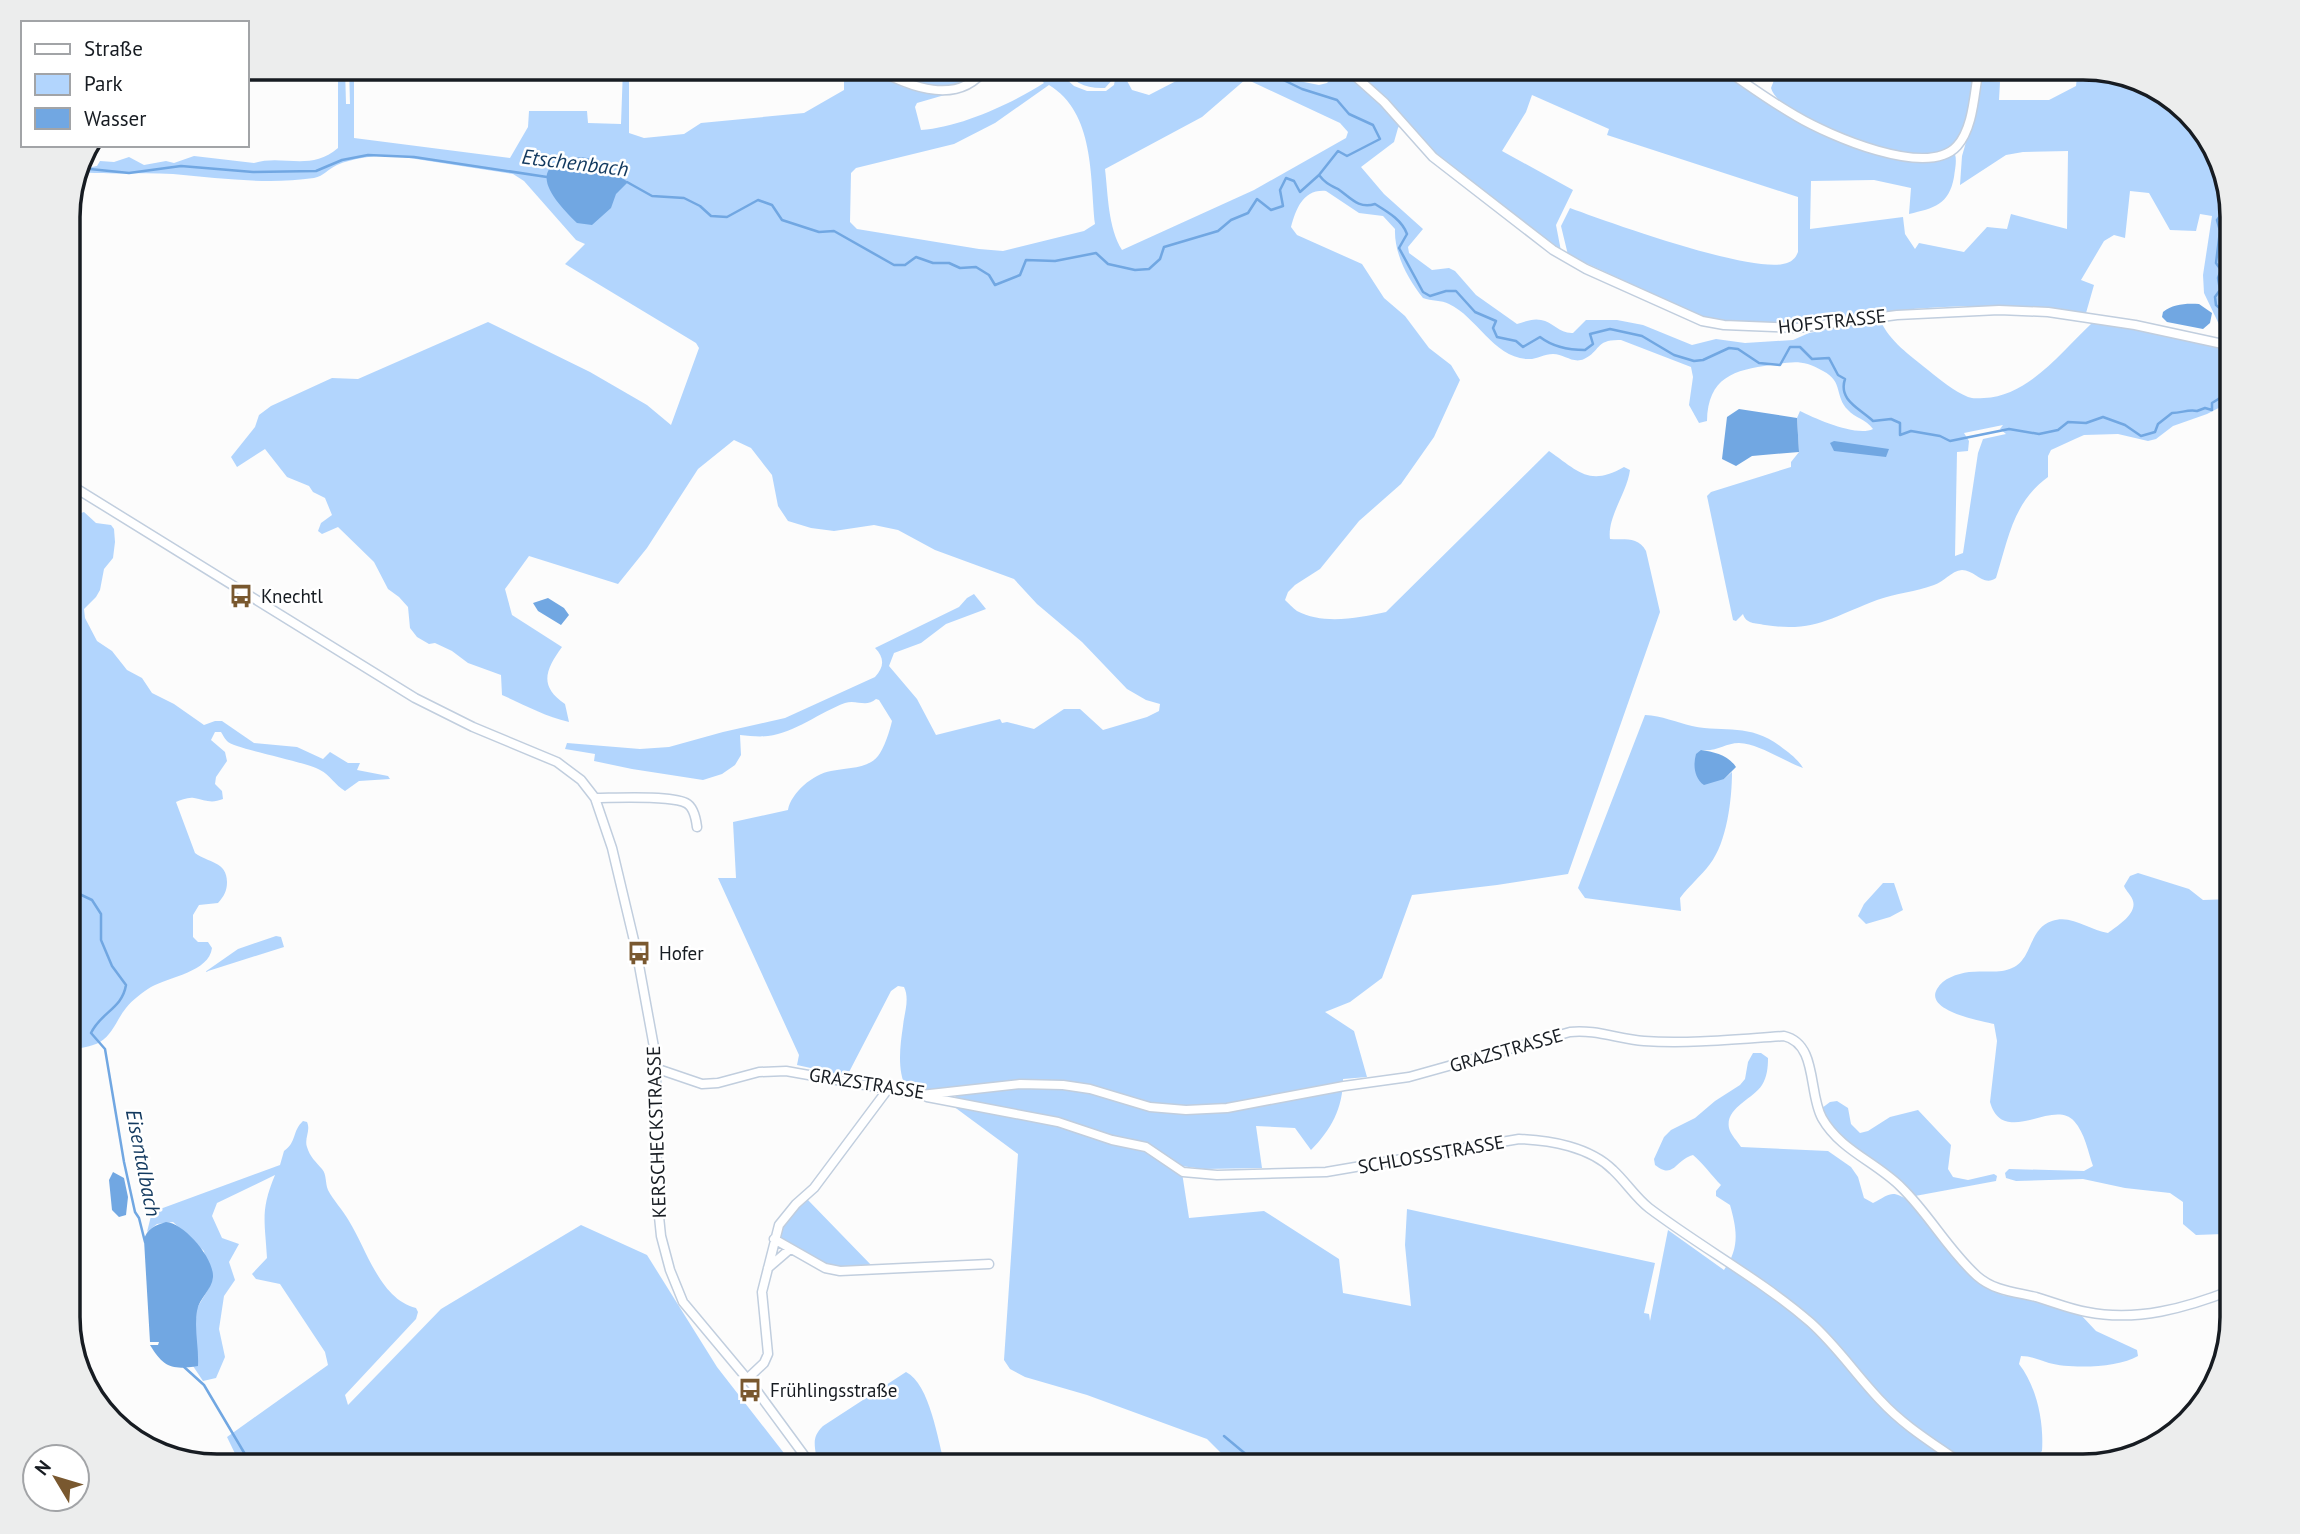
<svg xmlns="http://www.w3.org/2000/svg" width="2300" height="1534" viewBox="0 0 2300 1534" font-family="'PT Sans',sans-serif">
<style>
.green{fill:#b2d5fd;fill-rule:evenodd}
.water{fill:#71a7e2}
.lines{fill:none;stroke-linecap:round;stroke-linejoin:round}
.stream{stroke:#71a7e2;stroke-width:2.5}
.street-casing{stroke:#c1cede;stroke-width:11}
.street{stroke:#fff;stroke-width:8}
.labels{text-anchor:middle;stroke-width:5;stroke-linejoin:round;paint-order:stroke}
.street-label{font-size:19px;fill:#171c22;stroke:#fff}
.poi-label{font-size:19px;fill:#171c22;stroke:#fff;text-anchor:start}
.water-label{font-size:21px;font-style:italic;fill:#12395f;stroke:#fff}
.rim{fill:none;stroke:#171c22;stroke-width:3.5}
</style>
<rect width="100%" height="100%" fill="#fcfcfc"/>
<!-- green -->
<path class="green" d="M 338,68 L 345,68 L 346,104 L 350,104 L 349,68 L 354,68 L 354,138 L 510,158 L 528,127 L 529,111 L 587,111 L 588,123 L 621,124 L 623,68 L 629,68 L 629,133 L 644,138 L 684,134 L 701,123 L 804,113 L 844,90 L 844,71 L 840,68 L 868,68 L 903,87 L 927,93 L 948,94 L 917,103 L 915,107 L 921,130 C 961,127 1011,104 1044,83 L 1030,68 L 1054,68 L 1074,86 L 1087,91 L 1106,91 L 1114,85 L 1117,69 L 1120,68 L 1132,90 L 1149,95 L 1180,79 L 1176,68 L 1281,68 L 1299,81 L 1319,85 L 1327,83 L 1341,68 L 1718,68 L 1763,99 L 1893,158 L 1924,163 L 1955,154 C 1957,161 1955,169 1954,177 C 1949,205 1934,208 1909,214 L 1911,188 L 1874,180 L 1811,181 L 1810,229 L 1903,217 L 1905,234 L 1915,249 L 1919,243 L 1964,252 L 1987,227 L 2007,229 L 2011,214 L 2067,229 L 2068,151 L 2023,152 L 2006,155 L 1960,185 L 1962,156 L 1973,118 L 1979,80 L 2000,82 L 1999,100 L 2049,100 L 2076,86 L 2078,68 L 2082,68 L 2166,94 L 2216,151 L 2232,217 L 2232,341 L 2227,341 L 2204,293 L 2203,275 L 2212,216 L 2200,214 L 2196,231 L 2170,230 L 2149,193 L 2130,191 L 2125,238 L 2114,235 L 2104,241 L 2081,280 L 2094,285 L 2086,313 C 2025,304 1956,304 1894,311 C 1832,319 1766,333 1703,317 L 1568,255 L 1561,226 L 1570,208 C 1608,222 1754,275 1787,263 C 1793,261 1796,257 1798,252 L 1798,197 L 1607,135 L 1609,129 L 1532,95 L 1526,112 L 1502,151 L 1573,190 L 1556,225 L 1561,251 L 1435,154 L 1403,120 L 1398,128 L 1394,142 L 1361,167 L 1384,194 L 1423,229 L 1408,247 L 1409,253 L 1432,270 L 1449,268 L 1455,271 L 1476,295 L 1517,324 C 1524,322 1533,318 1541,320 C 1553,322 1560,334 1573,333 L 1586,320 L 1617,320 L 1643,325 L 1692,345 L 1716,339 L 1745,343 L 1793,340 L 1809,333 L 1880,320 C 1890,342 1910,355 1928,370 C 1940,380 1954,391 1968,397 C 1973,399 1979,398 1984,398 C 2029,396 2062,351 2092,323 L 2135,329 L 2232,350 L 2232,400 L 2230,402 L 2207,414 L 2173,426 L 2156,439 L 2148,441 L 2118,434 L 2084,435 L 2075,439 L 2051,450 L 2048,456 L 2048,477 C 2013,502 2008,540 1996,578 C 1983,587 1975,570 1962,570 C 1951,571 1944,582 1934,585 C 1916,592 1896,593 1877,600 C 1834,616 1815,633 1765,625 C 1755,623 1746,624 1743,614 L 1736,621 L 1733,620 L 1707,496 L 1711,492 L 1791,467 L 1791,462 L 1799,452 L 1797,418 L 1800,411 C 1816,419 1857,437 1873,429 C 1866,419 1855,418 1848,410 C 1834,396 1844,382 1823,371 C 1802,359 1793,362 1771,365 C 1734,370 1708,377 1707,421 L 1699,423 L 1689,405 L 1693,377 L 1691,367 L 1621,340 C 1595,339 1601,351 1584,359 C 1573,364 1564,354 1553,354 C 1544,354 1536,360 1527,359 C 1493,357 1477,317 1449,304 C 1442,300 1431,301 1423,298 C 1408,279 1394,254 1395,229 L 1383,216 L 1359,213 L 1326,191 C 1303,189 1296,209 1291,227 L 1297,235 L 1362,264 L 1384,298 L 1405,316 L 1429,348 L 1451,365 L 1460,380 L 1434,437 L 1401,484 L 1359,521 L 1320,569 L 1295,585 L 1288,592 L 1285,600 C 1288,603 1293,608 1297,611 C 1323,625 1359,618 1386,612 L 1549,451 C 1578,471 1589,487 1624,467 L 1630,470 C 1627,493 1607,517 1610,539 C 1625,540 1638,536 1646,551 L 1660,612 L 1568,874 L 1497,885 L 1412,895 L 1382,978 L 1350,1002 L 1325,1012 L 1354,1031 L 1367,1077 L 1343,1079 C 1343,1108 1331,1130 1311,1150 L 1295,1128 L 1256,1126 L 1262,1168 L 1204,1169 L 1181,1166 L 1189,1218 L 1264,1211 L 1339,1259 L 1343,1293 L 1411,1306 L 1405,1245 L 1407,1209 L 1655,1263 L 1644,1313 L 1649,1314 L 1650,1321 L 1668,1230 L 1724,1270 C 1740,1248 1737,1230 1730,1205 L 1716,1196 L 1716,1191 L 1721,1185 C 1712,1176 1702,1162 1693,1155 C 1675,1160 1674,1180 1655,1165 L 1654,1159 L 1664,1137 L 1671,1130 L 1695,1118 L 1715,1101 L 1740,1085 L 1745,1079 L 1748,1062 L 1753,1053 L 1761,1053 L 1768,1058 C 1768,1068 1767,1077 1762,1085 C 1753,1099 1725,1108 1729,1128 C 1730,1134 1738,1142 1741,1147 L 1828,1151 L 1851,1167 L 1858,1177 L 1864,1198 L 1873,1203 C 1890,1194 1892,1189 1909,1201 L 1966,1270 L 1988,1288 L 2002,1295 L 2035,1301 L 2081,1315 L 2096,1331 L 2137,1350 L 2138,1356 C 2118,1368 2071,1369 2049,1363 C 2039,1360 2031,1356 2021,1356 L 2019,1364 C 2037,1387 2044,1422 2042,1451 L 2031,1462 L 2033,1466 L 1234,1466 L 1207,1439 L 1087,1395 L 1025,1377 L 1010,1369 L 1004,1360 L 1018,1154 L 953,1106 L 958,1087 L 922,1091 L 906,1088 C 897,1070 900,1046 903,1026 C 904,1014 910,999 904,987 L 898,986 L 891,991 L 847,1076 L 797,1065 L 799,1055 L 718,878 L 736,878 L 733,822 L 788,810 C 791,793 813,774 831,771 C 845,768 868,769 878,756 C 884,749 890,730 892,721 L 879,700 L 876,699 C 866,708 856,699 845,703 C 820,712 795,733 768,736 C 759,737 750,736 740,735 L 741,755 L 735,765 L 722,774 L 703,780 L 632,769 L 594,761 L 595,754 L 565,749 L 567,743 L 640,749 L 669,747 L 723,732 L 785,718 L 875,677 C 884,667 885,658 875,648 L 959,607 L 967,598 L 974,594 L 986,609 L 946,624 L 921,643 L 894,653 L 889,666 L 917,699 L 936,735 L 1000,719 L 1002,723 L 1007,722 L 1034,729 L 1064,709 L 1080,709 L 1103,730 L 1147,717 L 1159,711 L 1160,704 L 1146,700 L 1127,689 L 1082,642 L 1037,604 L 1014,579 L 935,550 L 898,530 L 874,525 L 834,531 L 811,528 L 788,521 L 778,506 L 772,475 L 751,448 L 734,440 L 698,469 L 647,548 L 618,584 L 529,556 L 505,589 L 512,615 L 562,647 C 546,669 538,686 565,704 L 569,722 C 544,716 525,705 502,695 L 501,675 L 468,663 L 452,651 L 435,643 L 429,644 L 417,637 L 410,628 L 408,607 L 399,597 L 388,589 L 374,562 L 338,527 L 322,534 L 318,531 L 321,523 L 332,515 L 325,498 L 313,492 L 309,486 L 287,477 L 265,449 L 237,467 L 231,457 L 255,427 L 259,415 L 271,406 L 332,378 L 358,379 L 488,322 L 590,372 L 647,405 L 671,425 L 699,348 L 696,343 L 565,264 L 585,244 L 576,240 L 524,181 L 513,174 L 390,155 C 373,156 353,158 337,165 C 328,169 324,176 314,178 C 266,185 220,178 173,174 C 143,172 112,175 81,172 L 86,168 L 97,166 L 100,161 L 114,162 L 129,157 L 144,165 L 166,161 L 174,163 L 194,156 L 254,163 C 283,154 310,172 338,148 ZM 1246,79 L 1340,123 L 1348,132 L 1346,138 L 1254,190 L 1122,250 C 1108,228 1108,194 1105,169 L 1202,117 ZM 1049,85 C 1095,113 1090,177 1095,224 L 1084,231 L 1003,251 L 979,249 L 857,229 L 850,222 L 851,173 L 856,168 L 954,144 L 995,123 ZM 2003,425 L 2000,429 L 2006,434 L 1983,439 L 1978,453 L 1963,553 L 1955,556 L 1957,452 L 1968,451 L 1969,441 L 1964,433 Z
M 883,68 C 902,68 918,80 938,81 C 955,81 966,68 981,68 C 953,98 915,85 883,68 Z
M 1060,68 L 1098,68 L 1100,76 L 1113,72 L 1113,79 L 1105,88 C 1085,89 1074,82 1060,68 Z
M 1791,68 L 1976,68 C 1971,89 1969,130 1954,145 C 1947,151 1938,154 1929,155 C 1900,159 1778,117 1771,88 L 1776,75 Z
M 84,512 L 96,523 L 111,525 L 114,529 L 115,542 L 113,558 L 104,569 L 100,590 L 96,597 L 84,609 L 85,618 L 97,641 L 112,651 L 127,670 L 142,678 L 152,693 L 174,704 L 204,725 L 215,721 L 222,721 L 254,743 L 297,747 L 323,759 L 330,752 L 348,763 L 360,763 L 357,770 L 388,776 L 390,779 L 359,781 L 345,791 C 335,785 330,775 320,770 C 304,761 234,749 227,741 C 224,738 223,735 221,732 L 215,732 L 211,740 L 225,752 L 227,761 L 216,777 L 215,784 L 222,791 L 223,799 C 211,804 205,800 194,798 C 188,797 181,800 176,802 L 195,853 C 208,863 227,861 227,882 C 227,891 224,896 218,903 L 199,905 L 193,915 L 193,937 L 198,942 L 208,942 L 212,948 C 209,972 169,977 151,987 C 143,992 132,1000 126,1008 C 117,1019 113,1034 100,1042 C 92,1047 78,1048 69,1050 L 69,517 Z
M 1645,715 C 1662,716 1676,722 1692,726 C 1726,733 1749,723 1780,746 C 1789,753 1797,758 1803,768 C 1783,761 1760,744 1739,743 C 1725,743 1717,752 1701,750 L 1724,779 L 1732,772 C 1732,799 1727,842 1710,864 C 1701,876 1689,886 1680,898 L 1681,911 L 1585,898 L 1578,888 Z
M 2138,873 L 2189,889 L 2203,900 L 2232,899 L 2232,1236 L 2223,1234 L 2196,1235 L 2183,1224 L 2183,1202 L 2170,1193 L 2125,1188 L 2083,1179 L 2016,1181 L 2006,1178 L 2005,1173 L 2009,1169 L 2084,1171 L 2093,1166 C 2088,1152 2085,1133 2074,1121 C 2053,1098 2003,1148 1990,1102 L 1997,1041 L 1994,1024 C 1981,1021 1924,1011 1937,989 C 1943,978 1957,974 1969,972 C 1982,970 2000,974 2012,968 C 2033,959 2028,929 2052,921 C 2072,914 2090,931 2108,933 C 2117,926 2137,914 2133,901 C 2132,896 2126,891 2124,886 L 2130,876 Z
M 1883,883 L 1894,883 L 1903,910 L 1890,917 L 1866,924 L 1858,916 L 1864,904 Z
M 276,936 L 281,937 L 284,947 L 205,972 L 238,949 Z
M 1837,1101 L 1848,1108 L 1851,1124 L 1860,1133 L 1868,1131 L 1890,1117 L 1918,1110 L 1951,1145 L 1948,1169 L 1953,1177 L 1968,1180 L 1994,1174 L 1997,1176 L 1996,1181 L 1915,1196 C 1886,1164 1841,1148 1822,1108 L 1830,1102 Z
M 303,1121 L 307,1122 C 311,1131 304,1138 307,1147 C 310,1157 316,1162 322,1169 C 327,1175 325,1183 328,1190 C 333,1200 343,1210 349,1221 C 367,1250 380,1299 416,1308 L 418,1312 L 416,1319 L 345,1395 L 348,1405 L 441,1309 L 581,1225 L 647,1255 L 717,1367 L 794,1466 L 241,1466 L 227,1437 L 328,1365 L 325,1352 L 280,1284 L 256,1279 L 252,1274 L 267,1258 C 265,1221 260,1211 275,1175 L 217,1203 L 212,1216 L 222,1238 L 239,1244 L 229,1262 L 235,1280 L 224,1296 L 219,1329 L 225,1357 L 216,1378 L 203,1381 L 193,1366 L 198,1366 L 195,1329 L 197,1308 L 209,1288 L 204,1251 L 173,1222 L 157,1224 L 147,1232 L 152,1212 L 280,1165 L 284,1151 C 297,1142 292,1131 303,1121 Z
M 807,1199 L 873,1267 L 832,1268 L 776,1238 L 785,1219 Z
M 906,1372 C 930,1384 938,1441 945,1466 L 800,1466 L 816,1455 C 814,1442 813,1436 823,1426 Z"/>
<!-- water -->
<path class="water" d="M 580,157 L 594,159 L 628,182 L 616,194 L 611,208 L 592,225 L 577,223 C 565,211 529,177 557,163 C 563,159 573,159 580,157 Z
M 2199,304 L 2212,313 L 2210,323 L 2203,329 L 2167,322 L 2162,317 L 2163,312 C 2173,304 2186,303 2199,304 Z
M 1739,409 L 1797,418 L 1799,452 L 1752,456 L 1736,466 L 1722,459 L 1727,417 Z
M 1834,441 L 1889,449 L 1886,457 L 1834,451 L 1830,443 Z
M 548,598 L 564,608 L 569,615 L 561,625 L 538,611 L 533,603 Z
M 1701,750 C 1714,752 1728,755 1736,767 L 1724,779 L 1704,785 C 1694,778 1693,765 1696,754 Z
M 113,1172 L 124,1178 L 128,1197 L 126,1215 L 119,1217 L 112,1210 L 109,1180 Z
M 166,1222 C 184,1223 214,1258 213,1277 C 212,1290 199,1298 197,1311 C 194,1330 199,1347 198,1366 C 172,1370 164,1368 150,1345 L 158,1345 L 159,1342 L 150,1342 L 144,1240 C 146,1229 156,1225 166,1222 Z"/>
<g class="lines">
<!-- stream -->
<path class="stream" d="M 80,168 L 129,173 L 181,166 L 253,172 L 316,171 L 342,160 L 368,155 L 414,157 L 547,177
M 1319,175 C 1325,183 1330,185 1338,189 C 1351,198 1358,209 1375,204 C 1388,212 1402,220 1407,234 L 1399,248 L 1423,292 L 1430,296 L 1446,291 L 1456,291 L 1475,312 L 1496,321 L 1493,328 L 1497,337 L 1516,341 L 1523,347 L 1540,337 C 1553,347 1569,350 1585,350 L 1593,344 L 1590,334 L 1610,329 L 1642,336 L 1674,355 L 1694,361 L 1703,360 L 1729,348 L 1738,349 L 1759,363 L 1780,365 L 1790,347 L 1800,347 L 1812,359 L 1829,358 L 1838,375 L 1845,379 C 1838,400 1859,408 1873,421 L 1891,419 L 1900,423 L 1900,435 L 1911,431 L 1940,436 L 1950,441 L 2009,429 L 2039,434 L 2058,430 L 2068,422 L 2086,423 L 2103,417 L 2125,425 L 2141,436 L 2155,432 L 2158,424 L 2172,413 C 2182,413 2188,409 2197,411 L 2205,408 L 2212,410 L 2212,403 L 2228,393 L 2232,384
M 627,182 L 652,196 L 684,198 L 700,206 L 711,216 L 727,217 L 758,200 L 772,205 L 782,220 L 819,232 L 834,231 L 894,265 L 905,265 L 916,257 L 933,263 L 949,263 L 960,268 L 976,267 L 989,275 L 995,285 L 1020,275 L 1026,260 L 1055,261 L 1096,253 L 1108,264 L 1135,270 L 1149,269 L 1160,259 L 1164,247 L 1218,231 L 1231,220 L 1248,213 L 1257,199 L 1271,210 L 1283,206 L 1280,190 L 1286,178 L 1294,181 L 1300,192 L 1319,175 L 1338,151 L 1347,156 L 1380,139 L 1373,125 L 1349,114 L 1337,100 L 1302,89 L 1259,68
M 2229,204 L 2217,220 L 2220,231 L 2216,263 L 2221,270 L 2218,278 L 2220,290 L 2215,297 L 2216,305 L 2229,316 L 2232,332
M 69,878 L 73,880 L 73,891 L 92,900 L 101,914 L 101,940 L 112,966 L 126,985 C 122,1009 101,1012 91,1033 L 105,1049 L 124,1162 L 135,1212 L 139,1218 L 145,1242
M 183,1366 L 204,1385 L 252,1466
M 1224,1436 L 1260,1466"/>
<!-- street casing -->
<g class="street-casing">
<path id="street" d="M 875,68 C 909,87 958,107 986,68
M 1346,68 L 1384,102 L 1433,157 L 1553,250 L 1586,269 L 1702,321 L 1724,325 L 1798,328 L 1897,315 L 1999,310 L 2048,312 L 2135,325 L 2232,346
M 1723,68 C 1747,84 1771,102 1796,116 C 1828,135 1927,179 1957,146 C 1974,127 1974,92 1979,68
M 69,484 L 415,698 L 473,727 L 557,762 L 581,780 L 595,798 L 612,848 L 636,949 L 656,1058 L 657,1197 L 661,1236 L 670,1270 L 683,1302 L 754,1387 L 812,1466
M 595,798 C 615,798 670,795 686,803 C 694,807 696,819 697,827
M 658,1069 L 702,1084 L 718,1083 L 759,1072 L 786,1071 L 921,1095 L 1020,1084 L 1063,1085 L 1090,1089 L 1150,1107 L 1186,1110 L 1227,1108 L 1344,1086 L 1409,1077 L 1570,1032 C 1594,1029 1619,1039 1644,1041 C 1690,1044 1738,1039 1784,1036 C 1818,1044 1808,1093 1822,1118 C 1840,1150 1876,1162 1901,1187 C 1929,1214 1948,1250 1977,1276 C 1994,1291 2015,1292 2036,1297 C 2053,1302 2070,1309 2087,1312 C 2137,1322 2186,1308 2232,1290
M 927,1097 L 1058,1122 L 1112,1140 L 1146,1147 L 1183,1172 L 1217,1175 L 1326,1172 L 1519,1139 C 1550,1140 1590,1147 1613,1170 C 1626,1182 1635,1197 1649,1208 C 1702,1248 1760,1279 1810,1322 C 1837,1346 1856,1375 1881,1401 C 1905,1427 1936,1445 1965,1466
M 774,1239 L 825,1268 L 840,1271 L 989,1264
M 768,1268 L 790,1249
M 747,1379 L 764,1363 L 768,1354 L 762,1292 L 779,1225 L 796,1204 L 814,1188 L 888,1089"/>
</g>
<!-- street -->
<use href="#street" class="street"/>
</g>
<!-- icons -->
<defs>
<g id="bus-bare" transform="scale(1.89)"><path d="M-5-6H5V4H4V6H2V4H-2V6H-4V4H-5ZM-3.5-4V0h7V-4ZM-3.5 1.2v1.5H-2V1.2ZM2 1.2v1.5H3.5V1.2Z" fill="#79582f" stroke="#fff" stroke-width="2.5" paint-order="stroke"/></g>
</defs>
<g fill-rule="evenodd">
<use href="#bus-bare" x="241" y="596"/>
<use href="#bus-bare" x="639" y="953"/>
<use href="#bus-bare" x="750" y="1390"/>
</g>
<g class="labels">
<!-- street labels -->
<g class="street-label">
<text transform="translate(1832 321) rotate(-6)" y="7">HOFSTRASSE</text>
<text transform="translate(1506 1050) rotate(-16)" y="7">GRAZSTRASSE</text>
<text transform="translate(867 1083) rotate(9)" y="7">GRAZSTRASSE</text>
<text transform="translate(656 1132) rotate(-92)" y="7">KERSCHECKSTRASSE</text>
<text transform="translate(1431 1154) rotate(-10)" y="7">SCHLOSSSTRASSE</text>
</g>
<!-- poi labels -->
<g class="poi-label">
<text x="261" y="603">Knechtl</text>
<text x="659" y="960">Hofer</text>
<text x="770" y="1397">Frühlingsstraße</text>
</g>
<!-- water labels -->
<g class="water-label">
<text transform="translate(575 163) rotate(7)" y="7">Etschenbach</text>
<text transform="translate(143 1163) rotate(79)" y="7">Eisentalbach</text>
</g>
</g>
<!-- crop -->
<path d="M0 0H2300V1534H0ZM217 80H2083A137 137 0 0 1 2220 217V1317A137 137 0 0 1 2083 1454H217A137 137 0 0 1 80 1317V217A137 137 0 0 1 217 80Z" fill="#eceded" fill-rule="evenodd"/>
<path class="rim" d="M217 80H2083A137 137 0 0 1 2220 217V1317A137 137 0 0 1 2083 1454H217A137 137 0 0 1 80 1317V217A137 137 0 0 1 217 80Z"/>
<!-- legend -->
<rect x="21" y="21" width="228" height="126" fill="#ffffff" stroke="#a2a4a7" stroke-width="2"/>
<rect x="35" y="44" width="35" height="10" fill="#ffffff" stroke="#a2a4a7" stroke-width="2"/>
<text x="84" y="56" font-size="21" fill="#171c22">Straße</text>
<rect x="35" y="74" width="35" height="21" fill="#b2d5fd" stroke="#a2a4a7" stroke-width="2"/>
<text x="84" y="91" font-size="21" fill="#171c22">Park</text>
<rect x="35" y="108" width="35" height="21" fill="#71a7e2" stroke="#a2a4a7" stroke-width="2"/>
<text x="84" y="126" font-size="21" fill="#171c22">Wasser</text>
<!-- north arrow -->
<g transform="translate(56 1478) rotate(308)"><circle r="33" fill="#ffffff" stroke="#a2a4a7" stroke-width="2"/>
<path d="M0-5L12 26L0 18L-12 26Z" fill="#79582f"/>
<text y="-10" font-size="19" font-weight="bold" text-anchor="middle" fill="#171c22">N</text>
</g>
</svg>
